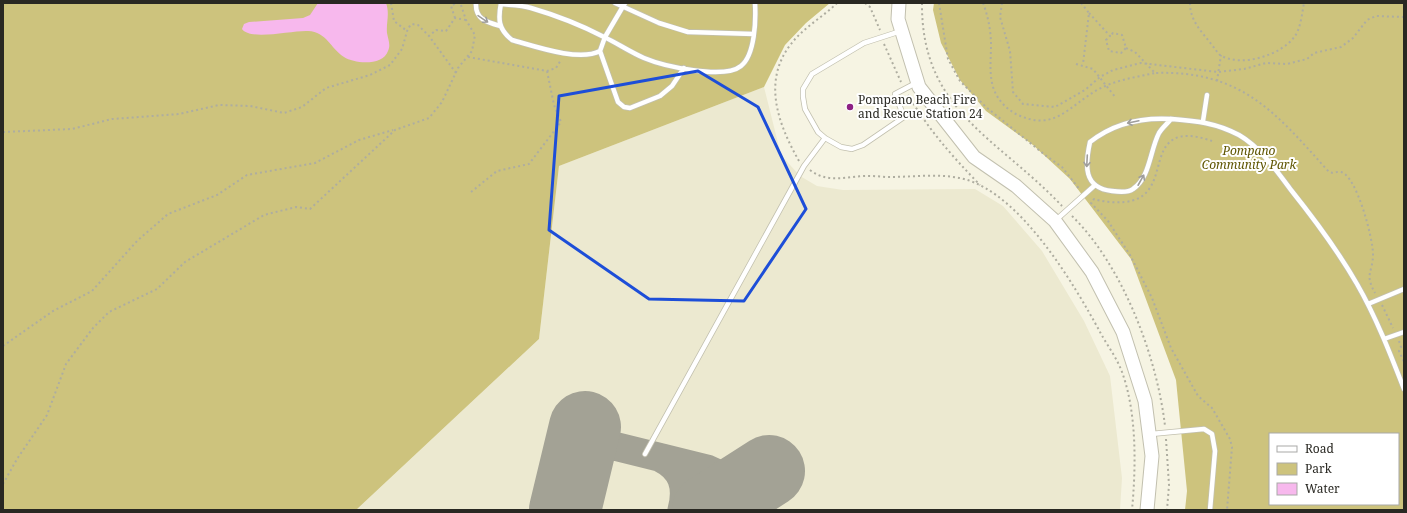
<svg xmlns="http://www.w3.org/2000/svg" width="1407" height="513" viewBox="0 0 1407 513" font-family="'Noto Serif',serif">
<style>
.built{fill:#ece9d0}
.green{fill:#cdc37d;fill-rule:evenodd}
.water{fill:#f7b8ed}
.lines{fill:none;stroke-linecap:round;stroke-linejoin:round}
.taxiway{stroke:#a3a295;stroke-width:29}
.runway{stroke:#a3a295;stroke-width:72}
.lane-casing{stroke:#c2c0af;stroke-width:6}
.secondary-casing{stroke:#c2c0af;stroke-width:15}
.path{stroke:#aeada0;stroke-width:2;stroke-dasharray:2 3;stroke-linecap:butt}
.lane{stroke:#fff;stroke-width:4.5}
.secondary{stroke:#fff;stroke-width:13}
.oneway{stroke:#9f9e9c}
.marked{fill:none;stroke:#1d4ed8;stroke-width:3;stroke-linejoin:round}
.poi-dot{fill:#8d2084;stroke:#fff;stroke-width:1.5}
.labels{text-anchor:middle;stroke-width:4;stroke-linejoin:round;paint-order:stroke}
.poi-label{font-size:12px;fill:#292822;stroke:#fff;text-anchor:start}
.park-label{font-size:12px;font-style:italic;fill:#5f5500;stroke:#fff}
</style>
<rect width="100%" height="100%" fill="#f6f4e3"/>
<!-- built -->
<path class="built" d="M 764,87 L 781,155 L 800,176 L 817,186 L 843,190 L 975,189 L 1003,206 L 1042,251 L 1084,321 L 1110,376 L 1122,478 L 1120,510 L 356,510 L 539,339 L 559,166 Z"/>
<!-- green -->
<path class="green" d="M 3,3 L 830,3 L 806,23 L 785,45 L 764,87 L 559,166 L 539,339 L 356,510 L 3,510 Z
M 934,3 L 1404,3 L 1404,510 L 1185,510 L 1187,491 L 1176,380 L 1131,259 L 1070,179 L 1033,145 L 986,111 L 960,80 L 941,43 L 933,10 ZM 1270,434 L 1398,434 L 1398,504 L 1270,504 Z"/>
<!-- water -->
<path class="water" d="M 318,3 L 386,3 C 390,14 386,22 387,33 C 388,39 391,45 388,51 C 383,66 355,64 344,57 C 330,48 327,32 308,31 C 293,30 250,41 242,29 L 244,24 L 249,22 L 303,18 L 310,15 Z"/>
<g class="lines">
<!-- taxiway -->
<path class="taxiway" d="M 661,458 C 683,469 688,487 682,510
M 574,473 C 582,457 596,445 614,446 L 707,469 C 727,477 739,489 743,510"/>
<!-- runway -->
<path class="runway" d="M 565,510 L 585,427
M 708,510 L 769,471"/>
<!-- lane casing -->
<g class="lane-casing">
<path id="lane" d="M 476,3 C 475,19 486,22 500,26
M 501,3 C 498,19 498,29 512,40 C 534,46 579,62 600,51
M 615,3 L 659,23 L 688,32 L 754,34
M 625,3 L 605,37 L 600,51 L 618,102 L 624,107 L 630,108 L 660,96 L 672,86 L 684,68
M 501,4 C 510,5 521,5 531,8 C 555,15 581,25 604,37 C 617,43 630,52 644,58 C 663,66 724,80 741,66 C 755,55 756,20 755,3
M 901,31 L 864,43 L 812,74 L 803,89 L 803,97 L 805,109 L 818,132 L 825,138 L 841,147 L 852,149 L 863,145 L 904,117 L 895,94 L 916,83
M 1171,119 C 1167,124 1162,128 1159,133 C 1150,150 1150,178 1133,189 C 1128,193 1119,192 1112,191 C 1083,188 1085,165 1090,142 C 1114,123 1142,117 1172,119 C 1197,121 1216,123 1239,135 C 1260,147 1277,171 1291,190 C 1315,220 1338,251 1357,284 C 1376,317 1390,353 1404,389
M 1203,121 L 1207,95
M 1056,220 L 1094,186
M 1368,304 L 1404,289
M 1384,339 L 1404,332
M 1151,434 L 1204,429 L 1212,434 L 1215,451 L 1210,510
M 645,454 L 804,166 L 825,138"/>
</g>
<!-- secondary casing -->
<g class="secondary-casing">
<path id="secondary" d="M 899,3 L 898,19 L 919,87 L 974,157 L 1016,186 L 1055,221 L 1092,272 L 1123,332 L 1145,401 L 1152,456 L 1147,510"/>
</g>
<!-- path -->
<path class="path" d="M 391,3 L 394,21 L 407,31
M 865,3 L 870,7 L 880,30
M 922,3 C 921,111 998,138 1062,206
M 939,3 L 948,59 L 960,81 L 986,107 L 1045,155 L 1062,167 L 1080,190
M 983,3 C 988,16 991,31 991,45 C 991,59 989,73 993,87 C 997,99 1005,108 1016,114 C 1055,133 1068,106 1099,89 C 1116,80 1136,77 1155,73
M 1002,3 L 1000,17 L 1010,51 L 1013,92 L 1023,104 L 1055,107 L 1085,90 L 1100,77 L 1113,70 L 1141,63 L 1218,72 L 1244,69 L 1266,63 L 1287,64 L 1307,59 L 1314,53 L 1341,47 L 1353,38 L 1367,20 L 1376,16 L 1404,17
M 1081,3 L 1089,13 L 1083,64
M 1190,3 C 1190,21 1202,32 1212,45 C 1215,49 1217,52 1220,55 C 1241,68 1282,55 1295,36 C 1301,27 1302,13 1304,3
M 1089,13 L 1110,36 L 1106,40 L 1109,51 L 1121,53 L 1126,48 L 1122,35 L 1113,33 L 1110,36
M 455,18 L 451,6 L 456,3
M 884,44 L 901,82
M 1126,48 L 1135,52 L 1155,73 C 1242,70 1276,113 1329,172 C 1333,174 1337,171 1341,172 C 1357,176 1373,239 1373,254 C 1373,273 1364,273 1375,293
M 468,57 L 547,71 L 556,68 L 561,60
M 1076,64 L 1093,69 L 1116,98
M 456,73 L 429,36 L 436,30 L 446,31 L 455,18 L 466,20
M 1217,81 L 1221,55
M 908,95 C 929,130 951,155 980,185
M 3,132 L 72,129 L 112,119 L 179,114 L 219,105 L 250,106 L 284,113 L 302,107 L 326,88 L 370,75 L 390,65 L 402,49 L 408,28 L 412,24 L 418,25 L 429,36
M 1212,141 C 1203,138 1190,134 1179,137 C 1148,146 1169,197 1125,202 C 1115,203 1104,202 1094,199 L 1091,203 L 1108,221 L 1130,255 L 1152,298 L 1171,348 L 1198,396 L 1212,408 L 1230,439 L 1232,447 L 1227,510
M 799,161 C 778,124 762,81 791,44 C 804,27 823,17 837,3
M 810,170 C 829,185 850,175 871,176 C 877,176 883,177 889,177 C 914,177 940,173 964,179 C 1021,194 1074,284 1100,332 C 1107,345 1117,358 1122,372 C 1137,413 1136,467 1132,510
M 471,192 L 497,171 L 529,164 L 561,122 L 554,105 L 547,71
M 1072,216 C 1123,266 1157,357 1165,426
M 1382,305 L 1393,328
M 1399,341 L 1401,347 L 1399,351 L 1404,362
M 3,346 L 53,311 L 92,291 L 137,241 L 168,214 L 217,195 L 247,175 L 315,163 L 359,140 L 393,130
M 1166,439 L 1169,485 L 1167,510
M 3,484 L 17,459 L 47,415 L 66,364 L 93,328 L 109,312 L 157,289 L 185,262 L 264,215 L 296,207 L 310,209 L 395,130 L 429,118 L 442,102 L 458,68 L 472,51 L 475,35 L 466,20 L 461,5 L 458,3"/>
<!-- lane -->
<use href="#lane" class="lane"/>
<!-- secondary -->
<use href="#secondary" class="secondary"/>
</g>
<!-- one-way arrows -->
<defs><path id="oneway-shaft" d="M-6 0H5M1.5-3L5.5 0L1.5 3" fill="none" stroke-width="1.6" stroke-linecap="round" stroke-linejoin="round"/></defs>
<g class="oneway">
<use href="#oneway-shaft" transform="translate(483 19) rotate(34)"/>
<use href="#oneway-shaft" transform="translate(1133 122) rotate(168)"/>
<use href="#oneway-shaft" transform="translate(1087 161) rotate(93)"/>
<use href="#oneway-shaft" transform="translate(1141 180) rotate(-61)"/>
</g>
<!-- marked area -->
<path class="marked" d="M 698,71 L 758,107 L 806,209 L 744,301 L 649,299 L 549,230 L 559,96 Z"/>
<!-- markers -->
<circle class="poi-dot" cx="850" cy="107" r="4"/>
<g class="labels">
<!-- poi labels -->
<g class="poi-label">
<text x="858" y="104">Pompano Beach Fire<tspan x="858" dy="14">and Rescue Station 24</tspan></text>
</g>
<!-- park labels -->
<g class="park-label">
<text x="1249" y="155">Pompano<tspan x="1249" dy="14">Community Park</tspan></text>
</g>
</g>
<!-- border -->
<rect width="1407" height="513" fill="none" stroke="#292822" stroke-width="8"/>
<!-- legend -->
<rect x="1269" y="433" width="130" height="72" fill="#ffffff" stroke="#a9a9a7"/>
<rect x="1277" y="446" width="20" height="6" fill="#ffffff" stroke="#a9a9a7"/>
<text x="1305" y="453" font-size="12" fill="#292822">Road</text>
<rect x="1277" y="463" width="20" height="12" fill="#cdc37d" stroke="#a9a9a7"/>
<text x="1305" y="473" font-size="12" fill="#292822">Park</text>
<rect x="1277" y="483" width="20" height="12" fill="#f7b8ed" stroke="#a9a9a7"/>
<text x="1305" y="493" font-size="12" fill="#292822">Water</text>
</svg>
